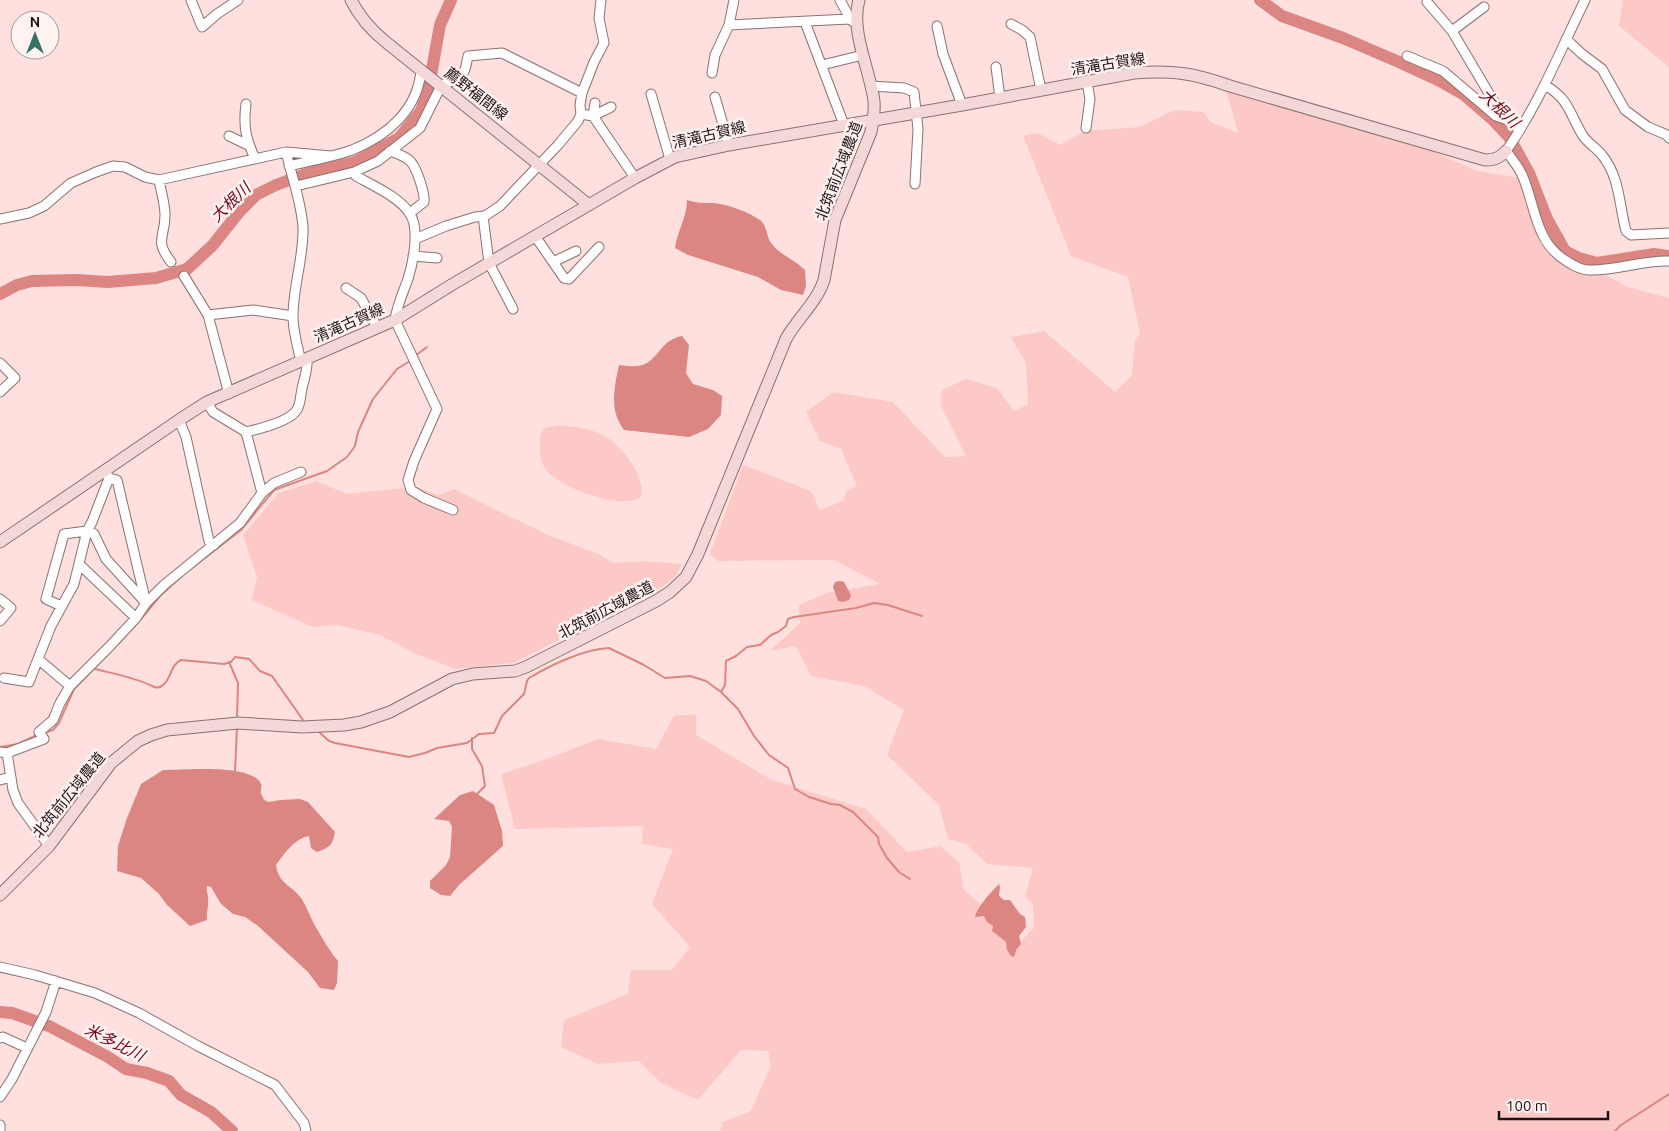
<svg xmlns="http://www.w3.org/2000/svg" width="1669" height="1131" viewBox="0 0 1669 1131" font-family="Ubuntu,'Noto Sans JP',sans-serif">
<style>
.green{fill:#fcc9c6}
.water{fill:#db8683}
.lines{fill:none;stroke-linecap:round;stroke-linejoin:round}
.stream{stroke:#db8683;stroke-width:2}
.river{stroke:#db8683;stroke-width:12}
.street-casing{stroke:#8b706f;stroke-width:11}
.secondary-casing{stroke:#8b706f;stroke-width:13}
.street{stroke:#fff;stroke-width:9}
.secondary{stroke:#f4d8d8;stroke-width:11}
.labels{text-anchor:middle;stroke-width:5;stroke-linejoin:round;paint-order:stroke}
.street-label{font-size:15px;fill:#1e1313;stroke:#fff2f1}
.water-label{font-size:16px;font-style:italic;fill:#6f0315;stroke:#fff2f1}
</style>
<rect width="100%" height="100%" fill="#ffe0de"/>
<!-- green -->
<path class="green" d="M 1623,0 L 1669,0 L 1669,67 L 1619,26 Z
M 1224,82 L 1427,149 L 1477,171 L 1527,179 L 1557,249 L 1628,287 L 1669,298 L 1669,1131 L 720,1131 L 723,1122 L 751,1111 L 771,1065 L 768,1051 L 741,1050 L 698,1100 L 661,1083 L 639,1061 L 598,1064 L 561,1047 L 564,1020 L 628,994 L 631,970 L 672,970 L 690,947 L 652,904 L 673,849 L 642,844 L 643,826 L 515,829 L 501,774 L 544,760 L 598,739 L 656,749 L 674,716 L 696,714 L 696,735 L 772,780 L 866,809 L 907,852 L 941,846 L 959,863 L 964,890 L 1008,928 L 1019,943 L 1034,928 L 1033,905 L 1025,896 L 1033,868 L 987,864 L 966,844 L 948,839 L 939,805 L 887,755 L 904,710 L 864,686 L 811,676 L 796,646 L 770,651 L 800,623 L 799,605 L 827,593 L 880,584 L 834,560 L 718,561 L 710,554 L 743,465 L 811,491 L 820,510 L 843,501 L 847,490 L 857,486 L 841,449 L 820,441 L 806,412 L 833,392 L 893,402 L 945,457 L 966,456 L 941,405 L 942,390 L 966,379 L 997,388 L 1014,411 L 1028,404 L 1026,363 L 1011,337 L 1044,331 L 1115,392 L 1132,375 L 1135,341 L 1140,333 L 1128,277 L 1071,256 L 1023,136 L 1038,133 L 1060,145 L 1085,131 L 1139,127 L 1175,110 L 1204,112 L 1210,122 L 1238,133 Z
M 558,425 C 573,427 590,428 603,435 C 620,443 647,478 641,497 C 622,511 562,488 548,472 C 541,465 540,456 540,447 C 540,440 540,434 544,428 Z
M 316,481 L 347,494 L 414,487 L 439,495 L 454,489 L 548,535 L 598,554 L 613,563 L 646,561 L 682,564 L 675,577 L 658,590 L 513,663 L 456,669 L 416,654 L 380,635 L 337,625 L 313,627 L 252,600 L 257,577 L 243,535 L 279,493 Z"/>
<!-- water -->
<path class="water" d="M 687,200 C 696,203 703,203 713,203 C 728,204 748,212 760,220 C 768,226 766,238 772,244 C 780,255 795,260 805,270 L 806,286 L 803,295 L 781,290 L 758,277 L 688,255 L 675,248 C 677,232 687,217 687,200 Z
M 682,336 L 689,345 L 686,373 L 693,384 L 713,390 L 722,396 L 721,415 L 708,429 L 689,437 L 624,430 C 609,410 614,388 619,365 C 628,366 639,368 647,363 C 661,354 662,340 682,336 Z
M 840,581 L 844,582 L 851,595 L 849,600 L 843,602 L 838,601 L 833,587 L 835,582 Z
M 163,770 C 184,770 248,764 260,782 C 263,786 260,789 261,793 C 261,794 264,799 264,800 L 269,802 L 280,800 L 300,799 L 308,802 L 335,832 C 333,845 329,848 317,852 L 311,848 L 309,836 C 294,839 285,853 276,865 C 279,885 291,884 301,898 C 306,905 309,914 313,922 C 321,936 328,949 338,961 L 337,983 L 334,990 L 320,988 L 308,972 L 258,926 L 245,917 L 233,914 L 221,904 L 211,887 L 207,886 C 206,892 208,893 208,898 C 209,906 206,913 207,920 L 190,926 L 167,905 L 159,894 L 141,878 L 117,871 L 118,846 L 127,818 L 141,784 Z
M 473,791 L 494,805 L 502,831 L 503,846 L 459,885 L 450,896 L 441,895 L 430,888 L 430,881 L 446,865 L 450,857 L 452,827 L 449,821 L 434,819 L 460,795 Z
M 999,884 L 1000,887 L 999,896 L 1004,900 L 1010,900 L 1020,914 L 1025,917 L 1026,927 L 1019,936 L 1021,944 L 1016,950 L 1015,955 L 1013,957 L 1011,956 L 1007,950 L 1006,942 L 992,931 L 993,926 L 987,922 L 984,916 L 975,917 C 977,907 992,891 999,884 Z"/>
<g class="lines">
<!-- stream -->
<path class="stream" d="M 415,356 L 427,347
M 192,568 L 241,530 L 274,490 L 327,471 L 347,457 L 355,446 L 358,432 L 373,399 L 397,369 L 410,361
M 119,643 L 141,619 L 160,596 L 182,576
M 229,662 L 238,683 L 237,719
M 95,669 C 115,674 134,677 152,686 C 156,688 160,688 163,685 C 172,678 170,665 181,660 L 224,664 L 231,662 L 235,657 L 249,659 L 260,671 L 272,676 L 303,720
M 721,692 L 725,685 L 726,661 L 736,656 L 747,647 L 760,645 L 771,635 L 778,632 L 786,626 L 788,619 L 794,617 L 856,608 L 874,603 L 888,605 L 922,616
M 319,732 L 329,741 L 335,743 L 409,757 L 425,753 L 437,748 L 467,743 L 479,734 L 494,733 L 502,716 L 524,694 L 527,681 L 529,678 C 551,665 584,649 609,648 L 644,665 L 665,678 L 690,676 L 706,681 L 721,692 L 738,709 L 754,736 L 769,755 L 788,768 L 795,789 L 809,797 L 831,804 L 840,805 L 853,812 L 878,837 L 879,844 L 887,858 L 899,872 L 910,879
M 44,733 L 53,730 L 59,723 L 74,689 L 112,650
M 472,738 L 472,749 L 482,766 L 485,786 L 477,794
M 0,747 L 18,744 L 37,735
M 235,772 L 237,727
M 1615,1131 L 1621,1125 L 1669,1094"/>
<!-- river -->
<path class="river" d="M 1260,0 L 1282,16 L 1343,38 L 1399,62 L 1438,80 L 1463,94 L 1492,119 L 1509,137 L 1529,173 L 1547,219 L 1565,251 L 1579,258 L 1597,263 L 1654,254 L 1669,256
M 0,294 L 17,285 L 32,281 L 76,280 L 108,282 L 156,278 L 187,269 L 212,246 L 240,211 L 256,195 L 276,185 L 308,173 L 355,162 L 399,138 L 421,111 L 428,92 L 440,25 L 451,0
M 0,1012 L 12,1013 L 49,1026 L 108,1057 L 126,1069 L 147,1073 L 169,1081 L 181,1095 L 211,1112 L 232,1131"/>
<!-- street casing -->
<g class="street-casing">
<path id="street" d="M 191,0 L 202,27 L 217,14 L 238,0
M 840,0 L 847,13 L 849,19
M 1585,0 C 1560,51 1539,104 1506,151 C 1512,159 1519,167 1523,177 C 1536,208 1535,243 1568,262 C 1574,266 1582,270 1589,270 C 1616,271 1642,260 1669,261
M 1427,2 L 1452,31 L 1500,112 L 1508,120
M 805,22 L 844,125
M 1011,24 L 1022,30 L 1030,37 L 1041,90
M 729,25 L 849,19 L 857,24
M 937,26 L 943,54 L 962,105
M 1452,31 L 1484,7
M 1566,39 L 1582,54 L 1602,69 L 1625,110 L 1648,127 L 1667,135 L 1669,138
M 1407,56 L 1443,71 L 1496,116 L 1508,120 L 1520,130
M 822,65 L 863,55
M 996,67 L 1000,98
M 712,73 L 715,55 L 729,25 L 734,0
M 1545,85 C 1570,100 1569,113 1583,136 C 1588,143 1596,148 1602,155 C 1620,177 1619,205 1626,231 L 1631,235 L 1669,233
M 871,86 L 904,88 L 914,92 L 918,129 L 915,184
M 651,94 L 670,159
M 715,97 L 729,145
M 246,104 C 243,127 246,138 255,159
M 581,114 L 593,116 L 635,178
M 593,116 L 611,107
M 593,116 L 595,103
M 1086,128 L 1090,99 L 1087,82
M 229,136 L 250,146
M 390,151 C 396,153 404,156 409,160 C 416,165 425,193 424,202 L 410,213
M 286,152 C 292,177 301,201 303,227 C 304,257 293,286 293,316 C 293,331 297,346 301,361
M 289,166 C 310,161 332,157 352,150 C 387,136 418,110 421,70
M 354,172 L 356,176 C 372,185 401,198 410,214 C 420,229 413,263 408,279 C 403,293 397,305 395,320 L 437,409 L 414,461 L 408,480 L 411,490 L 424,498 L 453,510
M 159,180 C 161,191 165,204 165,215 C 165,238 154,240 171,262
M 296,186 L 354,172 L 378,161 L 420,128 L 441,86 C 446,82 448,83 453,81 C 465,78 466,66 468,56 L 502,53 L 582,93
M 483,216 L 489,263 L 513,309
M 0,219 L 29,213 L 44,206 L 71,183 L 96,172 L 113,166 L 125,167 L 145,177 L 159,180 L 286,152 L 331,156
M 535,236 L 564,278 L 569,279 L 599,247
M 415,239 L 446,226 L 475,217 L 485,216 L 500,206 L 558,145 L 578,121 L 581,114 L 580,105 L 582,93 L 594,62 L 604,43 L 599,18 L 601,0
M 413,256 L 437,258
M 553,262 L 576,251
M 184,276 L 208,315 L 229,394
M 346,288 L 361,298 L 377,327
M 208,315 L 253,310 L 293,316
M 0,363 L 15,378 L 0,392
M 179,420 L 186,437 L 209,541 L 214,545
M 246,432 C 259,429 288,422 296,411 C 301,405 300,396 302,389 C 304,378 308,370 307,359
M 109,478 L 117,480 L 146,603
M 262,493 L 274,483 L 301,472
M 80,565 L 136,618
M 0,599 L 11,608 L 0,621
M 61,606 L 46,599 L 64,534 L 87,531 L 94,534 L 106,559 L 146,603
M 4,678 L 29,682 L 38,659
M 70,686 L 38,659 L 51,626 L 74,584 L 87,531 L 92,522 L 109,478 L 105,471
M 0,752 L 7,753 L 44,739 L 39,732 L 53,720 L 60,703 L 70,686 L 110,646 L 136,618 L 146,603 L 164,585 L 240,523 L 262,493 L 246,432 L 213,412 L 207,402
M 7,753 L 13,790 L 18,803 L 49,846
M 0,780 L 11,777
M 0,967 L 35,975 L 95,993 L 139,1013 L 198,1046 L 275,1085 L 304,1123 L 306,1131
M 0,1038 L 3,1037 L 27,1048
M 0,1097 L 12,1079 L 46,1012 L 56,981
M 0,1125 L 0,1131"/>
</g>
<!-- secondary casing -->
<g class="secondary-casing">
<path id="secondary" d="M 351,0 C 360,18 372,31 387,43 L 589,205
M 0,542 L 179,420 L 207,402 L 395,320 L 453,284 L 635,178 L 675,157 L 729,145 L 962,105 L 1134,73 C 1173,70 1193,73 1230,86 L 1485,160 C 1495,160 1499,158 1506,151
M 0,895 L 49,846 L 111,763 L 138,741 L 151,735 L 167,730 L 238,723 L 302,727 L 344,725 L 361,722 L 390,712 L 452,679 L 473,674 L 515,671 L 526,667 L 656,601 L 670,592 L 686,577 L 698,554 L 786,339 C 797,319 817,302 824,280 L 835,220 L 871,132 C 873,122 875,112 874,101 C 870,70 850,31 859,0"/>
</g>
<!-- street -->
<use href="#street" class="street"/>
<!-- secondary -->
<use href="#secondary" class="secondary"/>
</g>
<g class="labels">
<!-- street labels -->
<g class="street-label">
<text transform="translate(1108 64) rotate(-9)" y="5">清滝古賀線</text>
<text transform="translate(476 94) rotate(38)" y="5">薦野福間線</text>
<text transform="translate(709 135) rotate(-13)" y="5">清滝古賀線</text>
<text transform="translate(839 171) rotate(-69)" y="5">北筑前広域農道</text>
<text transform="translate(349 323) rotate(-24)" y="5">清滝古賀線</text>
<text transform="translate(606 610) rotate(-28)" y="5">北筑前広域農道</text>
<text transform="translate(69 795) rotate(-51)" y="5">北筑前広域農道</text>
</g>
<!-- water labels -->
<g class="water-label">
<text transform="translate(1500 108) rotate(44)" y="6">大根川</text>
<text transform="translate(230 202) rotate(-44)" y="6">大根川</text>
<text transform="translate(115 1042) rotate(26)" y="6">米多比川</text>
</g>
</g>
<!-- north arrow -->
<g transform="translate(35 35)"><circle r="24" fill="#fff2f1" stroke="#a59998"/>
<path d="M0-4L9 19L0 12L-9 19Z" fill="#347361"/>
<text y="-8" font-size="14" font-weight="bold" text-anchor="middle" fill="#1e1313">N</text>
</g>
<!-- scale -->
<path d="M1499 1111v8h109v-8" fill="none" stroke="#1e1313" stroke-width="2.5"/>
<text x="1506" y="1111" font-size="15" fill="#1e1313" stroke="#fff2f1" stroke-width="4" paint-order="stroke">100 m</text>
</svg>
